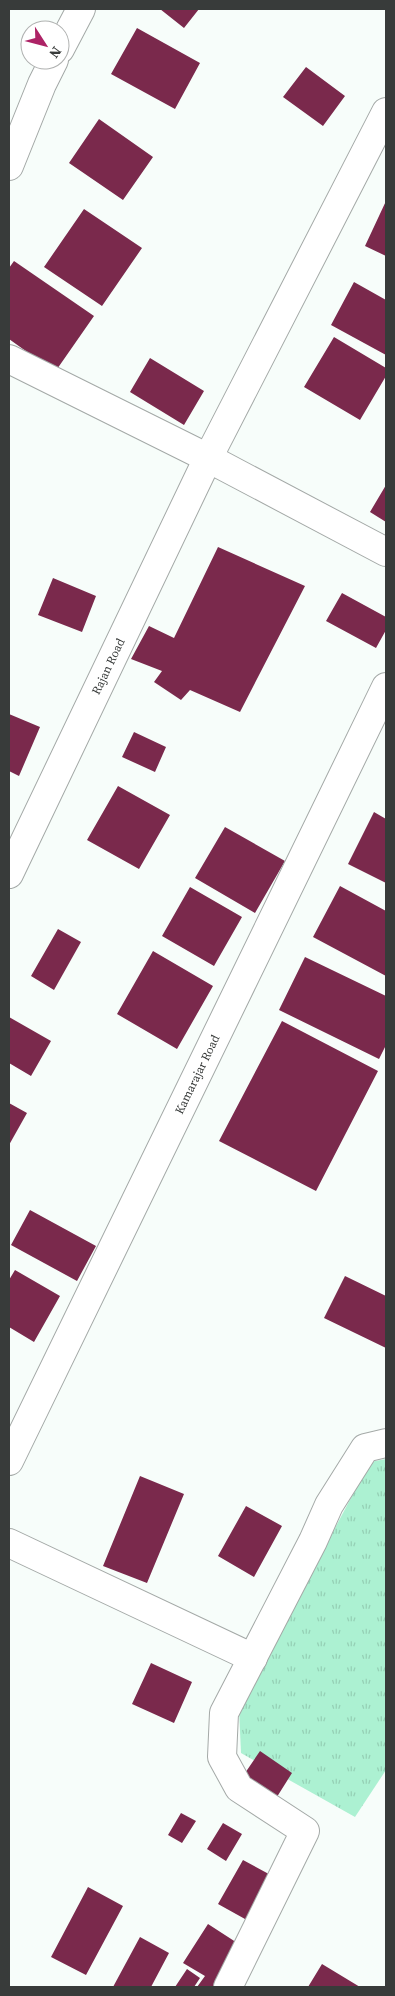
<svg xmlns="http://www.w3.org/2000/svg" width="395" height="1996" viewBox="0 0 395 1996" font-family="'Source Serif 4',serif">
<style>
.grass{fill:url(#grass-tufts)}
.building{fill:#7a294c}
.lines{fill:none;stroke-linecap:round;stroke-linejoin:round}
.minor-casing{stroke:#a4a9a7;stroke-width:30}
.minor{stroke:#fff;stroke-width:28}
.labels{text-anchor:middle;stroke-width:5;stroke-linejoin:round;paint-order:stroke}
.street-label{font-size:12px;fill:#383b3a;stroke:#fff}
</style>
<defs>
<pattern id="grass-tufts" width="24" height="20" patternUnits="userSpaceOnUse" patternTransform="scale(1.25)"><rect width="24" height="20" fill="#acf1d2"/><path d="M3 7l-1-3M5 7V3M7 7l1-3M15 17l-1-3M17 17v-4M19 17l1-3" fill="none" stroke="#95d0b5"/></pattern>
</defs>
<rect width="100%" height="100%" fill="#f7fdfa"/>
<!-- grass -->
<path class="grass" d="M 386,1459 L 386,1770 L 355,1817 L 241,1753 L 239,1709 L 370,1462 Z"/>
<!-- building -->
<path class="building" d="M 160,9 L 199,9 L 184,28 Z
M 137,28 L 200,63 L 175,109 L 111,74 Z
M 306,67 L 345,96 L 323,126 L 283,97 Z
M 99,119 L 153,157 L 123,200 L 69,163 Z
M 386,201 L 386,256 L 365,246 Z
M 84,209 L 142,248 L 102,306 L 44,267 Z
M 14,261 L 94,316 L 55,372 L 9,339 L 9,268 Z
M 354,282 L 386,300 L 386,355 L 331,325 Z
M 334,337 L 386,368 L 386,376 L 360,420 L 304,387 Z
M 150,358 L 204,391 L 184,425 L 130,392 Z
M 386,485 L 386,522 L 370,512 Z
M 218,547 L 305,586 L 240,712 L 190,690 L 181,700 L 154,682 L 162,671 L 131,659 L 149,626 L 174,638 Z
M 53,578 L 96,596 L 82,632 L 38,615 Z
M 342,593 L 386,617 L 386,630 L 376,648 L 326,621 Z
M 9,714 L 40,727 L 19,776 L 9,771 Z
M 134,732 L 166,747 L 155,772 L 122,757 Z
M 118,786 L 170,815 L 139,869 L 87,840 Z
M 374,812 L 386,819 L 386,883 L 348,864 Z
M 225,827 L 285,861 L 255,913 L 195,878 Z
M 340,886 L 386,911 L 386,976 L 313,937 Z
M 190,887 L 242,917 L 214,966 L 162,936 Z
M 58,929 L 81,942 L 54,990 L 31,976 Z
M 153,951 L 213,986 L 177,1049 L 117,1014 Z
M 305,957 L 386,996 L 386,1045 L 379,1059 L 279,1010 Z
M 9,1017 L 51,1041 L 31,1076 L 9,1063 Z
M 282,1021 L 378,1071 L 316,1191 L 219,1141 Z
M 9,1103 L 27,1113 L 9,1145 Z
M 30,1210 L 96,1246 L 77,1281 L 11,1245 Z
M 15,1270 L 60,1296 L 34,1342 L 9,1327 L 9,1280 Z
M 345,1276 L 386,1296 L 386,1348 L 324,1318 Z
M 140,1476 L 184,1494 L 147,1583 L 103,1566 Z
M 246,1506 L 282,1526 L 254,1577 L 218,1556 Z
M 151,1663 L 192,1682 L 174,1723 L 132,1704 Z
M 260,1751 L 292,1773 L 275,1800 L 243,1776 Z
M 181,1813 L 196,1821 L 182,1843 L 168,1835 Z
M 223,1823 L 242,1834 L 226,1861 L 207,1849 Z
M 243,1860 L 278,1879 L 254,1924 L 218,1904 Z
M 88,1887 L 123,1906 L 86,1975 L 51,1957 Z
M 208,1924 L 245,1948 L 221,1987 L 197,1987 L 205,1976 L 183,1963 Z
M 140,1937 L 169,1953 L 151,1987 L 113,1987 Z
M 322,1964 L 360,1987 L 308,1987 Z
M 187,1969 L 200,1978 L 194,1987 L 175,1987 Z"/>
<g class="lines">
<!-- minor casing -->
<g class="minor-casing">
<g id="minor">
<path d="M 60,49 L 81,9"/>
<path d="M 9,166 L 42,84 L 54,60"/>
<path d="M 9,359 L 208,458 L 386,552"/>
<path id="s1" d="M 9,874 L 208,458 L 386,112"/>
<path id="s2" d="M 9,1461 L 386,687"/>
<path d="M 9,1543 L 253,1658"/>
<path d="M 228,1987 L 305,1831 L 239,1788 L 222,1757 L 224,1713 L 313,1541 L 329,1505 L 365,1448 L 386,1443"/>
</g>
</g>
<!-- minor -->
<use href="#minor" class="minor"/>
</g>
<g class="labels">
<!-- street labels -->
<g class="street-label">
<text dy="4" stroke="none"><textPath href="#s1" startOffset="230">Rajan Road</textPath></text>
<text dy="4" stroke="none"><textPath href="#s2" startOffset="430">Kamarajar Road</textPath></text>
</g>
</g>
<!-- border -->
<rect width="395" height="1996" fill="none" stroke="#383b3a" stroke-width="20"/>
<!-- north arrow -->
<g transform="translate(45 45) rotate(126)"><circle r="24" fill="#ffffff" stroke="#afb1b0"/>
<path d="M0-4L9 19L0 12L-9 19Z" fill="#ad2366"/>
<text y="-8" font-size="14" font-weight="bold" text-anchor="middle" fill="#383b3a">N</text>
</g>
</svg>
